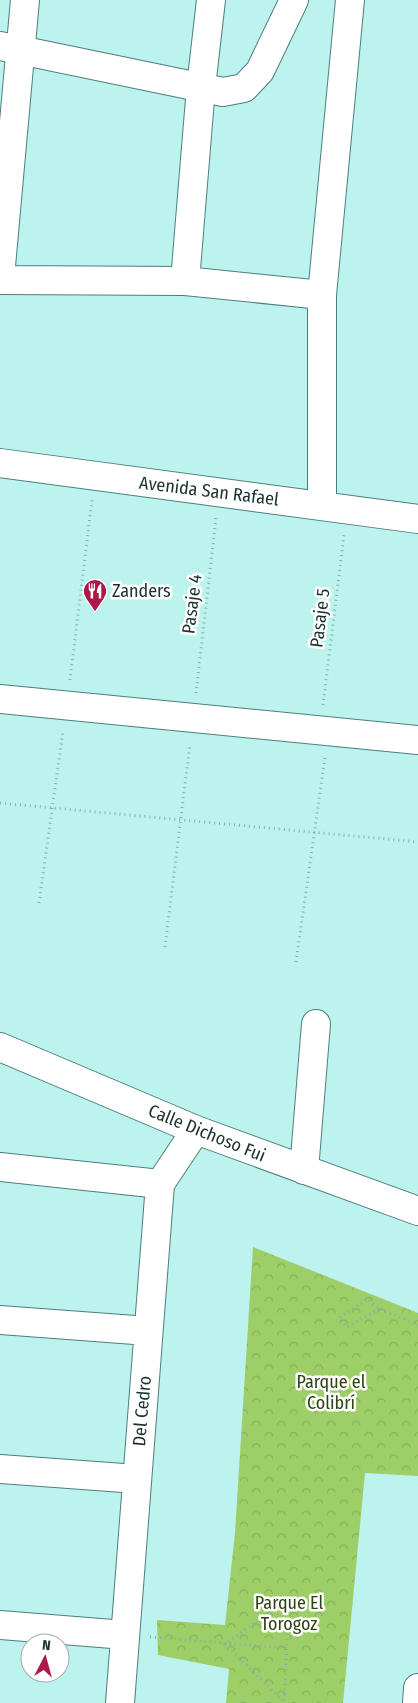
<svg xmlns="http://www.w3.org/2000/svg" width="418" height="1703" viewBox="0 0 418 1703" font-family="'Fira Sans Condensed',sans-serif">
<style>
.park{fill:url(#park-crowns)}
.lines{fill:none;stroke-linecap:round;stroke-linejoin:round}
.minor-casing{stroke:#4b7f7b;stroke-width:30}
.path{stroke:#84b0ac;stroke-width:3;stroke-dasharray:1 4;stroke-linecap:butt}
.minor{stroke:#fff;stroke-width:28}
.labels{text-anchor:middle;stroke-width:5;stroke-linejoin:round;paint-order:stroke}
.street-label{font-size:18px;fill:#1c3130;stroke:#fff}
.poi-label{font-size:18px;fill:#1c3130;stroke:#fff;text-anchor:start}
.park-label{font-size:18px;fill:#2d4311;stroke:#fff}
</style>
<defs>
<pattern id="park-crowns" width="20" height="18" patternUnits="userSpaceOnUse" patternTransform="scale(1.25)"><rect width="20" height="18" fill="#9ece67"/><path d="M2 6a3 3 0 1 1 6 0M12 15a3 3 0 1 1 6 0" fill="none" stroke="#88b15a"/></pattern>
</defs>
<rect width="100%" height="100%" fill="#bcf3ee"/>
<!-- park -->
<path class="park" d="M 253,1247 L 418,1313 L 418,1476 L 365,1473 L 343,1703 L 226,1703 L 229,1669 L 158,1655 L 157,1620 L 225,1625 L 235,1533 Z"/>
<g class="lines">
<!-- minor casing -->
<g class="minor-casing">
<path id="minor" d="M 0,46 L 223,92 L 244,88 L 260,71 L 294,0
M 0,277 L 25,0
M 0,280 L 185,281 L 322,295
M 185,281 L 201,87 L 211,0
M 0,463 L 418,519
M 322,506 L 322,295 L 350,0
M 0,699 L 418,740
M 0,1047 L 196,1130 L 418,1211
M 0,1167 L 160,1184
M 304,1170 L 316,1024
M 0,1320 L 148,1331
M 0,1469 L 137,1479
M 0,1625 L 125,1635
M 120,1703 L 160,1184 L 196,1130
M 417,1703 L 418,1688"/>
</g>
<!-- path -->
<path class="path" d="M 70,680 L 92,500
M 196,693 L 216,518
M 323,705 L 344,535
M 0,803 L 418,842
M 39,903 L 63,731
M 165,947 L 190,744
M 296,962 L 325,757
M 379,1309 L 347,1327 L 339,1318 L 368,1299 L 379,1309 L 418,1325
M 289,1599 L 284,1702 L 225,1644 Z
M 150,1637 L 287,1648"/>
<!-- minor -->
<use href="#minor" class="minor"/>
</g>
<!-- icons -->
<defs>
<g id="restaurant-pin" transform="scale(1.25)"><path d="M0 17L-7.5 6A9.5 9.5 0 1 1 7.5 6Z" fill="#ac1948" stroke="#fff"/><path d="M-5-6h1v4h1v-4h1v4h1v-4h1v5L-1.5 .5V6h-2V.5L-5-1ZM5-6V6H3V1.5H1.5Q1.5-4 5-6Z" fill="#fff"/></g>
</defs>
<g fill-rule="evenodd">
<use href="#restaurant-pin" x="95" y="591"/>
</g>
<g class="labels">
<!-- street labels -->
<g class="street-label">
<text transform="translate(209 491) rotate(7)" y="6">Avenida San Rafael</text>
<text transform="translate(192 604) rotate(-83)" y="6">Pasaje 4</text>
<text transform="translate(320 618) rotate(-83)" y="6">Pasaje 5</text>
<text transform="translate(207 1133) rotate(22)" y="6">Calle Dichoso Fui</text>
<text transform="translate(142 1411) rotate(-85)" y="6">Del Cedro</text>
</g>
<!-- poi labels -->
<g class="poi-label">
<text x="112" y="597">Zanders</text>
</g>
<!-- park labels -->
<g class="park-label">
<text x="331" y="1388">Parque el<tspan x="331" dy="21">Colibrí</tspan></text>
<text x="289" y="1609">Parque El<tspan x="289" dy="21">Torogoz</tspan></text>
</g>
</g>
<!-- north arrow -->
<g transform="translate(45 1658) rotate(6)"><circle r="24" fill="#ffffff" stroke="#a4adac"/>
<path d="M0-4L9 19L0 12L-9 19Z" fill="#ac1948"/>
<text y="-8" font-size="14" font-weight="bold" text-anchor="middle" fill="#1c3130">N</text>
</g>
</svg>
